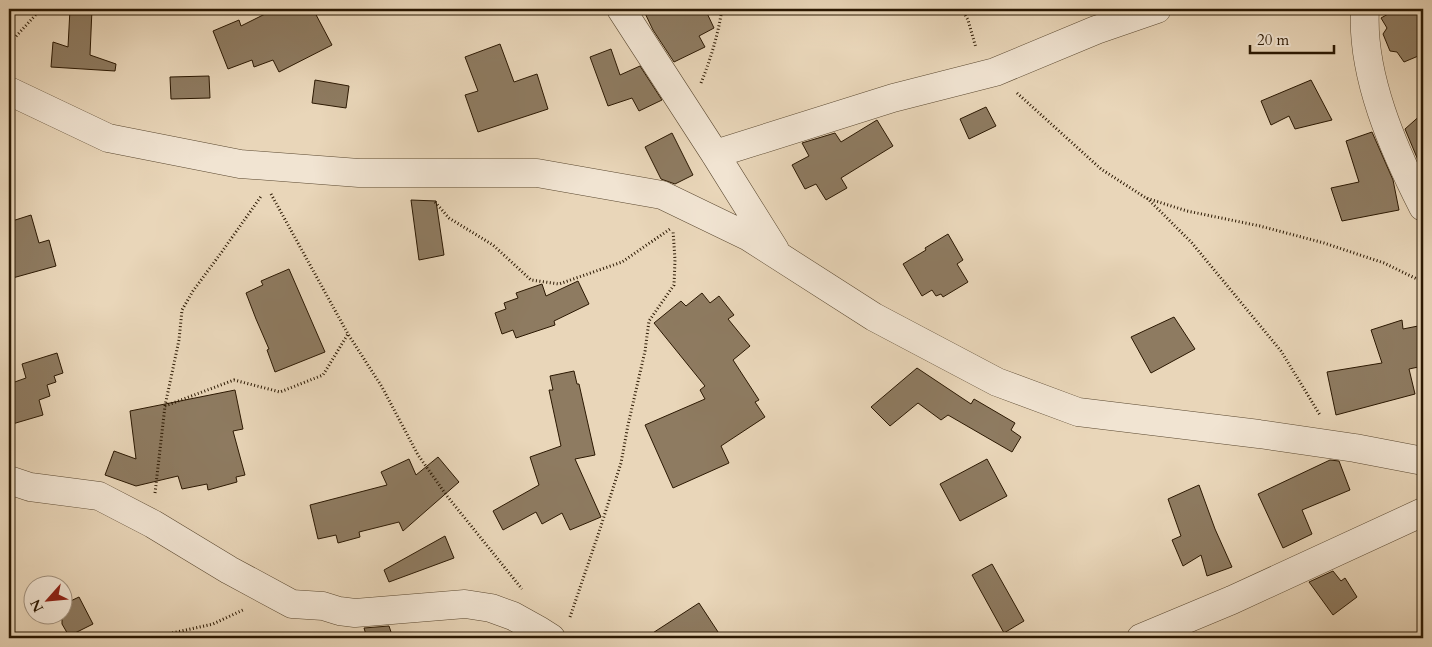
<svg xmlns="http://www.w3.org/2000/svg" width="1432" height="647" viewBox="0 0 1432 647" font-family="Cardo,serif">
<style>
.building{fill:#8e7b61;stroke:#2b1802}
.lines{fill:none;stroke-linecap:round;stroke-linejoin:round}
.minor-casing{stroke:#5a4830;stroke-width:29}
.path{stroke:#2b1802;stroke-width:3;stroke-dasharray:1 2.5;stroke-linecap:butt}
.minor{stroke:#f1e4d2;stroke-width:28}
</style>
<rect width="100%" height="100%" fill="#e9d6b9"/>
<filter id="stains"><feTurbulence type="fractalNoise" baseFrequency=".004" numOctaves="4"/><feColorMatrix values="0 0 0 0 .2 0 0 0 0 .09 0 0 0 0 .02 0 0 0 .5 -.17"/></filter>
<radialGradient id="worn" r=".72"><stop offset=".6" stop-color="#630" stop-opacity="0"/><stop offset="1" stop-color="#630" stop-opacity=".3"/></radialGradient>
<!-- building -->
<path class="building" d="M 70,9 L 92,9 L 90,55 L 116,64 L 115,71 L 51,67 L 53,42 L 68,47 Z
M 275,9 L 313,9 L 332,45 L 279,72 L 273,60 L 254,67 L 252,60 L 228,69 L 213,31 L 239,20 L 241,26 Z
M 643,9 L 705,9 L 714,28 L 699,36 L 705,47 L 674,62 L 653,30 Z
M 1397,9 L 1423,9 L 1423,54 L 1404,62 L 1397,52 L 1390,51 L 1383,34 L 1387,28 L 1381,18 Z
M 500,44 L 514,82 L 537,74 L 548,109 L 478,132 L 465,95 L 478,91 L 465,57 Z
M 611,49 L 620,75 L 640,66 L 662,100 L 639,111 L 632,98 L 608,106 L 590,57 Z
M 209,76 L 210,98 L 171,99 L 170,77 Z
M 315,80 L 349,86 L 346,108 L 312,103 Z
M 1311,80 L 1332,120 L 1295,129 L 1289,116 L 1271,125 L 1261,101 Z
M 986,107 L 996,126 L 969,139 L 960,119 Z
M 1423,113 L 1423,172 L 1405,129 Z
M 877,120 L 893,146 L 841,178 L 847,188 L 826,200 L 816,184 L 805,189 L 792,165 L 809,156 L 802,143 L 835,133 L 841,142 Z
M 1372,132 L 1393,180 L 1399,210 L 1342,221 L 1331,188 L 1359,182 L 1346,141 Z
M 672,133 L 693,175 L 675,184 L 661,179 L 645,147 Z
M 411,200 L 436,201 L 444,255 L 419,260 Z
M 31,215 L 39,243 L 49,240 L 56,266 L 9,279 L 9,222 Z
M 948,234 L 963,260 L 957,264 L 968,282 L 943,297 L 941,294 L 936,296 L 932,290 L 922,296 L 903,264 L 926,250 L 925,248 Z
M 289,269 L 325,352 L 275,372 L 267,350 L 269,349 L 256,319 L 246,293 L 263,285 L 261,281 Z
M 578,281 L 589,304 L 554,321 L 555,325 L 516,338 L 513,330 L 502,334 L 495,313 L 506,309 L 504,303 L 518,298 L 516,293 L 542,284 L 546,296 Z
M 702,293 L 710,303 L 719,296 L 734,315 L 728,319 L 750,346 L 733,360 L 759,400 L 755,402 L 765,417 L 721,446 L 729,463 L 673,488 L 645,425 L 705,399 L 700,390 L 705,386 L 654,323 L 681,301 L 686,306 Z
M 1174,317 L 1195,349 L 1151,373 L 1131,337 Z
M 1402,320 L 1403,329 L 1423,325 L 1423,366 L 1409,369 L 1415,394 L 1336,415 L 1327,372 L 1382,363 L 1371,330 Z
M 57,353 L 63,373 L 54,376 L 56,382 L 47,385 L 50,396 L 39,400 L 43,415 L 9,425 L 9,384 L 26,378 L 22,364 Z
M 917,368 L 971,404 L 974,399 L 1015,423 L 1011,430 L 1021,437 L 1012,452 L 948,415 L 941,420 L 918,403 L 890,426 L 871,407 Z
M 574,371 L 577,384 L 579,384 L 595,455 L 575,459 L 601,517 L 570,530 L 562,513 L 542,524 L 536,512 L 503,530 L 493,511 L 539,485 L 530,457 L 561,446 L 549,390 L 553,390 L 550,376 Z
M 235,390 L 243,429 L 233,431 L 245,475 L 236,477 L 237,482 L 208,490 L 207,484 L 182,489 L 178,476 L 136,486 L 105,475 L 114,451 L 136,459 L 130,411 Z
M 438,457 L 459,482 L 403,531 L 399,522 L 359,532 L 360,537 L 338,543 L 336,535 L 318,539 L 310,505 L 387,485 L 381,472 L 409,459 L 416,475 Z
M 987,459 L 1007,496 L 960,521 L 940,484 Z
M 1330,460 L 1339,461 L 1350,490 L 1302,510 L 1312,534 L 1283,548 L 1258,494 Z
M 1199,485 L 1215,529 L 1232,567 L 1207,576 L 1201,555 L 1183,566 L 1172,540 L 1181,536 L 1168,499 Z
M 445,536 L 454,558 L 389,582 L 384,570 Z
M 992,564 L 1024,621 L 1004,633 L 972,575 Z
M 1333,571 L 1341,581 L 1345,578 L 1357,597 L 1333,615 L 1309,582 Z
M 79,597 L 93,624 L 69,636 L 62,624 L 62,605 Z
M 699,603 L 722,638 L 645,638 Z
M 389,626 L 393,638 L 367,638 L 364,628 Z"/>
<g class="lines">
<!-- minor casing -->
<g class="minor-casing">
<path id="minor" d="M 621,9 L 715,154 L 775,250
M 1365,9 C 1361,75 1393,148 1423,207
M 9,91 L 108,138 L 240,164 L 359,173 L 537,173 L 662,195 L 749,237 L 874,317 L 997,382 L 1078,412 L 1259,434 L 1355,448 L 1423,461
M 715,154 L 893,98 L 995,72 L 1096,30 L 1157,9
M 9,480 L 30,487 L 99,496 L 153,524 L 229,570 L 292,604 L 323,606 L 339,611 L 355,613 L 465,604 L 491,608 L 513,616 L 540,631 L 551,638
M 1141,638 L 1232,600 L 1423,512"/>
</g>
<!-- path -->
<path class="path" d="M 962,9 L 968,20 L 976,48
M 9,44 L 41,9
M 701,83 C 711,58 718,35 722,9
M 1017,93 L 1101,169 L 1146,198 L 1187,211 L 1260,226 L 1324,243 L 1384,263 L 1423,282
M 271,194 L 348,334 L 382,387 L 418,455 L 447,496 L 522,589
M 1147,198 L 1192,243 L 1281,351 L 1320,415
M 435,202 L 449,218 L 493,245 L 531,280 L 559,284 L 622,262 L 670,229
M 165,406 L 234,380 L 280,392 L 323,375 L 348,334
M 155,493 L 165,406 L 179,340 L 182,310 L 193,291 L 221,253 L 262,195
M 570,617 L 600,529 L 621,463 L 628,425 L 645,351 L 649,321 L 674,285 L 675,260 L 673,230
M 152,638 L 154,637 L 213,624 L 245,609"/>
<!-- minor -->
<use href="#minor" class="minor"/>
</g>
<!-- margin -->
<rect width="1432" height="647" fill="none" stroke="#e9d6b9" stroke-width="30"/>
<rect x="10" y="10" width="1412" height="627" fill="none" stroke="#2b1802" stroke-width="2.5"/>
<rect x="15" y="15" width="1402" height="617" fill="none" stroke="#2b1802"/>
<!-- north arrow -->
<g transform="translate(48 600) rotate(243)"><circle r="24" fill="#f1e4d2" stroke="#a2927f"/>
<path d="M0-4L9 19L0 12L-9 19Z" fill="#8f2418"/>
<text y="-8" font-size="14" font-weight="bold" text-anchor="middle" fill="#2b1802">N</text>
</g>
<!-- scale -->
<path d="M1250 45v8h84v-8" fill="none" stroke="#2b1802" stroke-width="2.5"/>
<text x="1257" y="45" font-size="15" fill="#2b1802" stroke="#f1e4d2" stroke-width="4" paint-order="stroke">20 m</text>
<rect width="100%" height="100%" filter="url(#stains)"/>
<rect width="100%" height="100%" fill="url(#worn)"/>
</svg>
